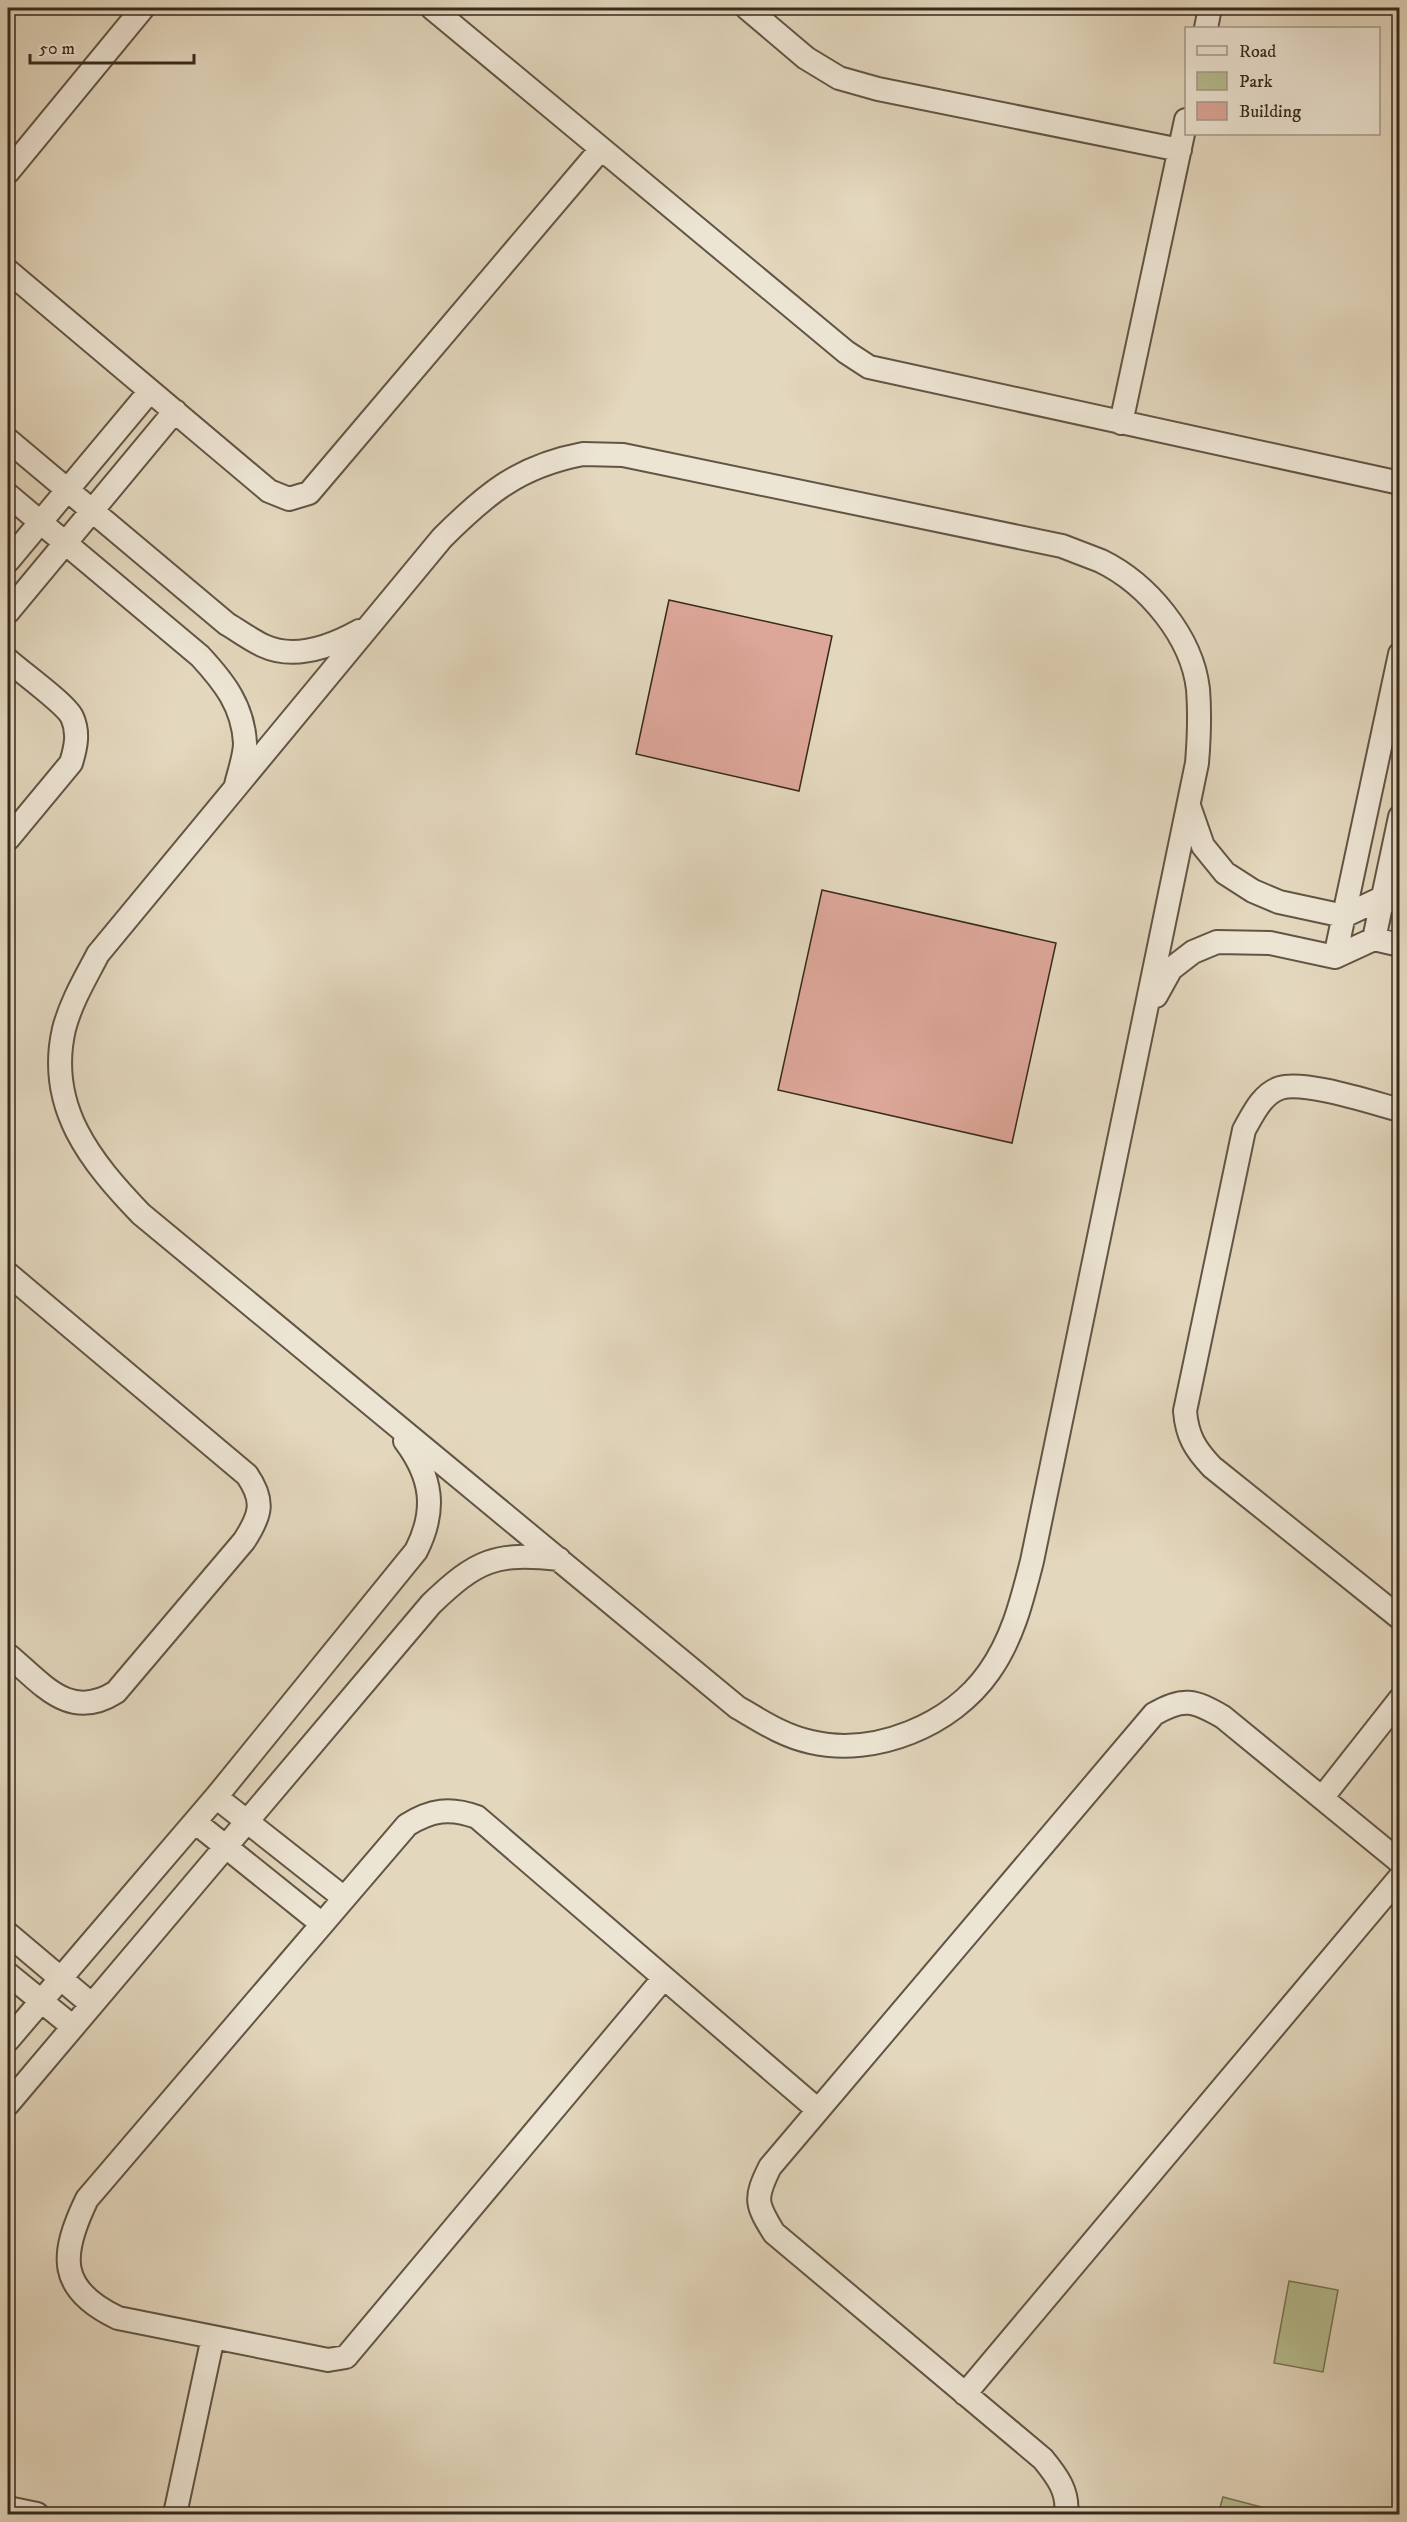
<svg xmlns="http://www.w3.org/2000/svg" width="1407" height="2522" viewBox="0 0 1407 2522" font-family="'IM FELL DW Pica',serif">
<style>
.green{fill:#b6bd8f;stroke:#767456;stroke-width:1.5}
.building{fill:#dca698;stroke:#372a1d;stroke-width:1.5}
.lines{fill:none;stroke-linecap:round;stroke-linejoin:round}
.street-casing{stroke:#625545;stroke-width:26}
.street{stroke:#ede5d4;stroke-width:22}
</style>
<rect width="100%" height="100%" fill="#e3d7bd"/>
<filter id="stains"><feTurbulence type="fractalNoise" baseFrequency=".00333" numOctaves="4"/><feColorMatrix values="0 0 0 0 .2 0 0 0 0 .09 0 0 0 0 .02 0 0 0 .5 -.17"/></filter>
<radialGradient id="worn" r=".72"><stop offset=".6" stop-color="#630" stop-opacity="0"/><stop offset="1" stop-color="#630" stop-opacity=".3"/></radialGradient>
<!-- green -->
<path class="green" d="M 1289,2281 L 1338,2290 L 1323,2372 L 1274,2363 Z
M 1223,2497 L 1265,2508 L 1263,2514 L 1218,2514 Z"/>
<!-- building -->
<path class="building" d="M 669,600 L 832,636 L 799,791 L 636,754 Z
M 822,890 L 1056,943 L 1012,1143 L 778,1090 Z"/>
<g class="lines">
<!-- street casing -->
<g class="street-casing">
<path id="street" d="M 432,8 L 846,352 L 869,367 L 1400,483
M 747,8 L 806,58 L 839,78 L 878,89 L 1180,150
M 1206,28 L 1210,8
M 8,172 L 143,8
M 8,271 L 269,491 L 289,499 L 309,493 L 601,149
M 1121,423 L 1186,120
M 8,440 L 227,624 C 239,631 251,640 264,646 C 295,660 332,646 359,631
M 583,454 L 623,455 L 1062,546 C 1075,551 1088,556 1101,561 C 1148,584 1192,637 1198,689 C 1200,714 1199,739 1197,763 L 1032,1561 C 1022,1600 1013,1638 989,1672 C 952,1725 875,1757 811,1742 C 783,1736 761,1721 737,1707 L 141,1214 C 91,1162 46,1107 64,1029 C 71,1002 85,979 98,954 L 442,538 C 486,494 519,466 583,454 Z
M 8,495 L 200,656 C 224,682 243,706 245,743 C 245,756 239,772 236,785
M 8,561 L 150,391
M 8,612 L 175,411
M 8,660 C 20,671 66,704 72,717 C 79,732 76,747 71,763 L 8,839
M 1189,806 L 1203,846 L 1225,873 L 1253,891 L 1279,902 L 1344,916 L 1382,898 L 1400,903
M 1374,939 L 1400,817
M 1335,957 L 1400,654
M 1156,996 L 1171,969 L 1193,952 L 1217,942 L 1270,943 L 1335,957 L 1374,939 L 1400,945
M 1400,1110 C 1373,1103 1304,1080 1280,1088 C 1262,1094 1253,1114 1244,1130 L 1185,1411 C 1187,1436 1195,1449 1212,1467 L 1400,1618
M 8,1274 L 247,1475 C 265,1501 261,1515 244,1541 L 116,1692 C 69,1722 42,1683 8,1655
M 216,1797 L 344,1898
M 1322,1798 L 1400,1699
M 195,1822 L 322,1924
M 8,1934 L 91,2004
M 8,1974 L 72,2026
M 663,1979 L 346,2357 L 328,2360 L 118,2318 C 57,2289 60,2255 87,2199 L 407,1825 C 431,1810 450,1807 477,1817 L 818,2110
M 8,2040 L 216,1797 L 416,1551 C 437,1510 432,1477 405,1441
M 8,2104 L 431,1604 C 477,1560 495,1552 559,1559
M 965,2394 L 1400,1877
M 8,2508 L 37,2514
M 175,2514 L 213,2337
M 1066,2514 C 1069,2492 1057,2476 1043,2459 L 774,2233 C 756,2204 754,2199 770,2167 L 1154,1714 C 1183,1697 1194,1700 1223,1717 L 1400,1862"/>
</g>
<!-- street -->
<use href="#street" class="street"/>
</g>
<!-- margin -->
<rect width="1407" height="2522" fill="none" stroke="#e3d7bd" stroke-width="30"/>
<rect x="9" y="9" width="1389" height="2504" fill="none" stroke="#372a1d" stroke-width="3"/>
<rect x="15" y="15" width="1377" height="2492" fill="none" stroke="#372a1d" stroke-width="1.5"/>
<!-- legend -->
<rect x="1185" y="27" width="195" height="108" fill="#ede5d4" stroke="#a49a8b" stroke-width="1.5"/>
<rect x="1197" y="46" width="30" height="9" fill="#ede5d4" stroke="#a49a8b" stroke-width="1.5"/>
<text x="1239" y="57" font-size="18" fill="#372a1d">Road</text>
<rect x="1197" y="72" width="30" height="18" fill="#b6bd8f" stroke="#a49a8b" stroke-width="1.5"/>
<text x="1239" y="87" font-size="18" fill="#372a1d">Park</text>
<rect x="1197" y="102" width="30" height="18" fill="#dca698" stroke="#a49a8b" stroke-width="1.5"/>
<text x="1239" y="117" font-size="18" fill="#372a1d">Building</text>
<!-- scale -->
<path d="M30 54v9h164v-9" fill="none" stroke="#372a1d" stroke-width="3"/>
<text x="39" y="54" font-size="18" fill="#372a1d" stroke="#ede5d4" stroke-width="4.5" paint-order="stroke">50 m</text>
<rect width="100%" height="100%" filter="url(#stains)"/>
<rect width="100%" height="100%" fill="url(#worn)"/>
</svg>
